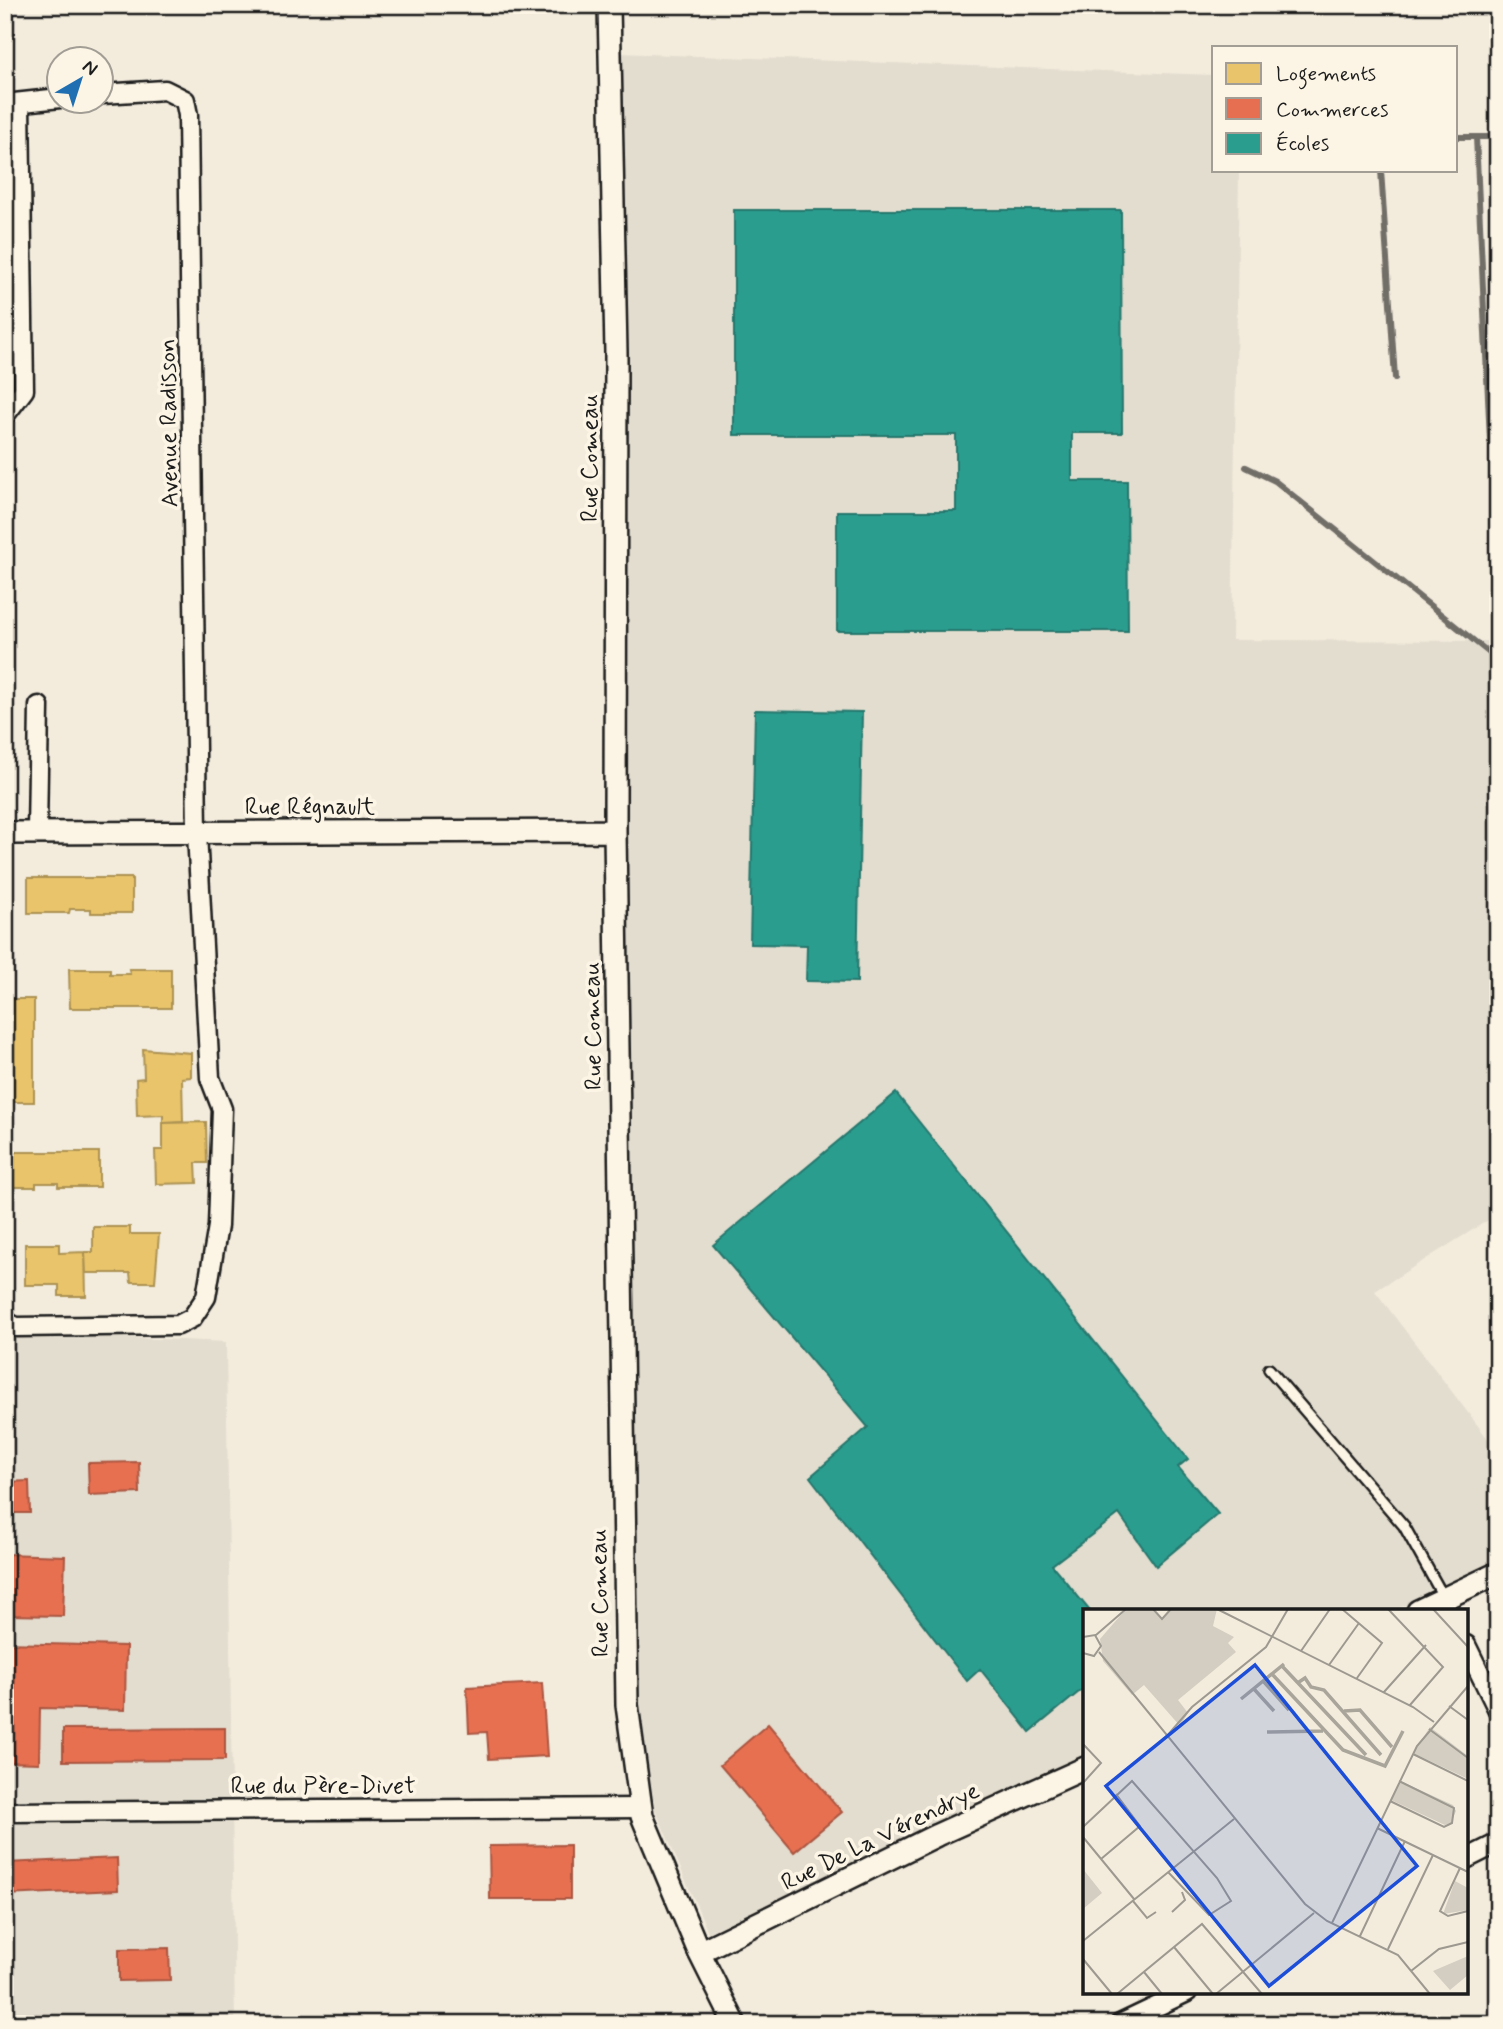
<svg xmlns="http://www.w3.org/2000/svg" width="1503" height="2029" viewBox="0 0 1503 2029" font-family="Mynerve,sans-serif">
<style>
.built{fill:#e3ddcf}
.homes{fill:#e9c46a;stroke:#ac9253;stroke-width:2}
.shops{fill:#e76f51;stroke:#aa5641;stroke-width:2}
.schools{fill:#2a9d8f;stroke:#26766c;stroke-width:2}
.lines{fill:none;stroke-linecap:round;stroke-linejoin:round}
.stream{stroke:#716e68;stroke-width:6}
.service-casing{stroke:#1c1c1c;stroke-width:14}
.minor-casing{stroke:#1c1c1c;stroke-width:23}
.tertiary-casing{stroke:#1c1c1c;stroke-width:26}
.service{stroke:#fcf5e5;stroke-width:9}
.minor{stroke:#fcf5e5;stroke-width:18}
.tertiary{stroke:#fcf5e5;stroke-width:21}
.labels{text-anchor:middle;stroke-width:7;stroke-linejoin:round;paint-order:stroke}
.street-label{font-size:24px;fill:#1c1c1c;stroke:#fcf5e5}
.inset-river{fill:none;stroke:#aaa59b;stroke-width:3.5}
.inset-road{fill:none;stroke:#9d9990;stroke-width:2}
.view{fill:#1d4ed8;fill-opacity:0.15;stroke:#1d4ed8;stroke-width:3.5}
.inset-edge{fill:none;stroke:#1c1c1c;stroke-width:3.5}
</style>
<rect width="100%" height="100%" fill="#f3ecdd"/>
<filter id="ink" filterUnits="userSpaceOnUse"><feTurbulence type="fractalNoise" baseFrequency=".0143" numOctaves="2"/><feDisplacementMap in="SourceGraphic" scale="14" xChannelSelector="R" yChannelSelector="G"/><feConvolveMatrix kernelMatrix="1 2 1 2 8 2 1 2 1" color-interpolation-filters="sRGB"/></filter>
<g filter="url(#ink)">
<!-- built -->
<path class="built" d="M 618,53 L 1214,75 L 1214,170 L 1239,170 L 1232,640 L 1498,641 L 1498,1214 L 1375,1291 L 1498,1452 L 1498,1562 L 1394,1611 L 1085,1611 L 1085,1755 L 708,1932 L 655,1809 L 638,1701 Z
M 5,1332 L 226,1342 L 235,2024 L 5,2024 Z"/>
<!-- homes -->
<path class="homes" d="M 28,878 L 132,878 L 132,913 L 91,913 L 91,909 L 70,909 L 69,913 L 28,913 Z
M 69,969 L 110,969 L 110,974 L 130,974 L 129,969 L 171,969 L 171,1008 L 70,1008 Z
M 5,999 L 34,999 L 34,1102 L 5,1102 Z
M 143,1049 L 191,1053 L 191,1077 L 182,1078 L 183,1122 L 163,1123 L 163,1115 L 137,1116 L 136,1079 L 144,1078 Z
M 206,1122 L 207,1163 L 196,1163 L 197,1183 L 156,1184 L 155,1150 L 163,1150 L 163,1123 Z
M 5,1152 L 99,1152 L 99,1187 L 58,1187 L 58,1183 L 36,1183 L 36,1187 L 5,1187 Z
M 93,1227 L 130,1227 L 130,1234 L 159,1234 L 155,1282 L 131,1282 L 130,1273 L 86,1273 L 85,1252 L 93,1252 Z
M 25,1244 L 59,1244 L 59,1253 L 85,1252 L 86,1296 L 59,1296 L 59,1285 L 25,1285 Z"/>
<!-- shops -->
<path class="shops" d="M 5,1390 L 9,1390 L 8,1449 L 5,1449 Z
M 139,1462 L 140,1493 L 89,1495 L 88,1463 Z
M 29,1481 L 30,1513 L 5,1513 L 5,1482 Z
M 5,1554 L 65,1556 L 63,1616 L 5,1615 Z
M 5,1643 L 126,1646 L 125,1710 L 40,1708 L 39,1763 L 5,1762 Z
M 542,1683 L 547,1756 L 489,1759 L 487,1732 L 469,1733 L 467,1687 Z
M 768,1724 L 842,1812 L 794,1852 L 720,1765 Z
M 225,1728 L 225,1760 L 63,1761 L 63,1729 Z
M 570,1845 L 570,1899 L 490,1899 L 489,1846 Z
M 117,1858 L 118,1890 L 5,1895 L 5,1863 Z
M 169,1948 L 170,1980 L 119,1981 L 119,1949 Z"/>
<!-- schools -->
<path class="schools" d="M 734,210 L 1121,210 L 1122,433 L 1072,433 L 1072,481 L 1127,481 L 1128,631 L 837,631 L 837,511 L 956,511 L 956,435 L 734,435 Z
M 755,710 L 862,712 L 857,982 L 806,981 L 807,945 L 750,944 Z
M 896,1093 L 1188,1459 L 1178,1467 L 1218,1514 L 1156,1566 L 1119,1514 L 1052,1565 L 1090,1611 L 1085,1611 L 1085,1687 L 1030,1732 L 980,1669 L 967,1681 L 810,1477 L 868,1427 L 713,1245 Z"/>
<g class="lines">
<!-- stream -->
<path class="stream" d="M 1456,137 L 1498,137
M 1476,137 L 1490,441
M 1381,170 L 1395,378
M 1246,467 L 1275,481 L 1498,660"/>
<!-- service casing -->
<g class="service-casing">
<path id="service" d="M 1269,1369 L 1404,1526 L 1444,1598"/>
</g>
<!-- minor casing -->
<g class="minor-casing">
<path id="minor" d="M 5,104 L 60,98
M 5,415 L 24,390 L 20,103
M 37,833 L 39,706
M 5,1321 L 16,1327 L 178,1325 L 192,1318 L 206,1297 L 218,1226 L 222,1109 L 210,1078 L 197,833 L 188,115 L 185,100 L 165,90 L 102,94
M 1466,1645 L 1498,1710
M 5,1812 L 641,1808
M 1466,1859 L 1498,1843
M 1120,2024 L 1187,1992"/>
</g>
<!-- tertiary casing -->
<g class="tertiary-casing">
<path id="tertiary" d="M 609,5 L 616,353 L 615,831 L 627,1705 L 642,1816 L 699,1952 L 735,2024
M 5,833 L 615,831
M 1418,1611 L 1498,1573
M 699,1952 L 937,1835 L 1085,1768"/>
</g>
<!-- service -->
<use href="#service" class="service"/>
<!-- minor -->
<use href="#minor" class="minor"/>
<!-- tertiary -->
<use href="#tertiary" class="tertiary"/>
</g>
</g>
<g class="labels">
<!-- street labels -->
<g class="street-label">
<text transform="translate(168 423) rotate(-91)" y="8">Avenue Radisson</text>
<text transform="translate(589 458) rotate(-90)" y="8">Rue Comeau</text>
<text x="310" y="814">Rue Régnault</text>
<text transform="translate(592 1026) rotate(-91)" y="8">Rue Comeau</text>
<text transform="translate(599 1593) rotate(-91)" y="8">Rue Comeau</text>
<text x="323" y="1793">Rue du Père-Divet</text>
<text transform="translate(880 1836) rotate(-26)" y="8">Rue De La Vérendrye</text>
</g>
</g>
<!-- overview -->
<g transform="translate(1083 1609)">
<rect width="385" height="385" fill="#f3ecdd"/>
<path d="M 43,0 L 70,0 L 79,9 L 88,0 L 134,0 L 130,17 L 151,28 L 145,34 L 153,43 L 95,91 L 105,104 L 97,117 L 61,76 L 49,86 L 20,52 L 17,30 ZM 347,118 L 385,147 L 385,170 L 330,144 ZM 317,172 L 370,196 L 373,202 L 368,214 L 362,216 L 308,191 ZM 0,260 L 19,284 L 0,300 ZM 372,272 L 385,279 L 385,301 L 360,305 ZM 385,347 L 385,366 L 367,381 L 350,362 Z" fill="#d3cec1"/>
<path class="inset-river" d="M 199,57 L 283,146M 189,65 L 260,141 L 302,157 L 320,122M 181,73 L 206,101M 216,73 L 222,69 L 228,78 L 241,81 L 298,146M 171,80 L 191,102M 158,90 L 201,55M 261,102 L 277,101 L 309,138M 184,123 L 240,122"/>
<path class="inset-road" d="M 70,0 L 79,10 L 88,0M 134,0 L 330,98 L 351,113M 259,0 L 299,34 L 274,69M 305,0 L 360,58 L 327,96M 350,0 L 385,38M 13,26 L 43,0M 0,28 L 12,26 L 18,37 L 11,47 L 0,44M 218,42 L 247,0M 16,43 L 222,295 L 244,312 L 315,346 L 347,385M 246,56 L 276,14M 301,83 L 343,36M 366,97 L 385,111M 346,120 L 385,149M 83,128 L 109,98 L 183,38 L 205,0M 0,135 L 18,154 L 0,174M 330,145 L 385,172M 307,192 L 361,218 L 369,214 L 371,199 L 316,172M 0,218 L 49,172 L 134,269 L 148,292 L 126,306 L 85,263M 294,219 L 385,263M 0,228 L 51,290M 18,250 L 57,217 L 33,185M 377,259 L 357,302 L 365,307 L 385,302M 50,292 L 64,309 L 73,303M 89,303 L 102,291 L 99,283M 249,314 L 334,137 L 385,77M 277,327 L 322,232M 0,332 L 151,210M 91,338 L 130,385M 305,340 L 350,246M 0,350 L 29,385M 328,362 L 356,340 L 385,333M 61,363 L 79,385M 34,385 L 119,315 L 179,385M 133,385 L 231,304"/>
<path class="view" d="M 172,56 L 334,257 L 186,377 L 23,177 Z"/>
<rect width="385" height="385" class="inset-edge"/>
</g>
<!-- margin -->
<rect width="1503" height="2029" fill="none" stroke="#fcf5e5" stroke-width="28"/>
<rect x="14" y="14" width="1475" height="2001" fill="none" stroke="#1c1c1c" stroke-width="2.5" filter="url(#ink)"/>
<!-- legend -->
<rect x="1212" y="46" width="245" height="126" fill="#fcf5e5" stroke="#a29e95" stroke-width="2"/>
<rect x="1226" y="63" width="35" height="21" fill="#e9c46a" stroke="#a29e95" stroke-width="2"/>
<text x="1276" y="80" font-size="21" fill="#1c1c1c">Logements</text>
<rect x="1226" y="98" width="35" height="21" fill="#e76f51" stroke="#a29e95" stroke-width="2"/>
<text x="1276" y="116" font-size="21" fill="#1c1c1c">Commerces</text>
<rect x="1226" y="133" width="35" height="21" fill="#2a9d8f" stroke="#a29e95" stroke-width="2"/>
<text x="1276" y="150" font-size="21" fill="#1c1c1c">Écoles</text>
<!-- north arrow -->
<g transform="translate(80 80) rotate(39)"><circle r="33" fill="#fcf5e5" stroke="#a29e95" stroke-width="2"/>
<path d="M0-5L12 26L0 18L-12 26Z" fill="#1f6fb2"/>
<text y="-10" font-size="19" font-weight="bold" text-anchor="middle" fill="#1c1c1c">N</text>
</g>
</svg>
